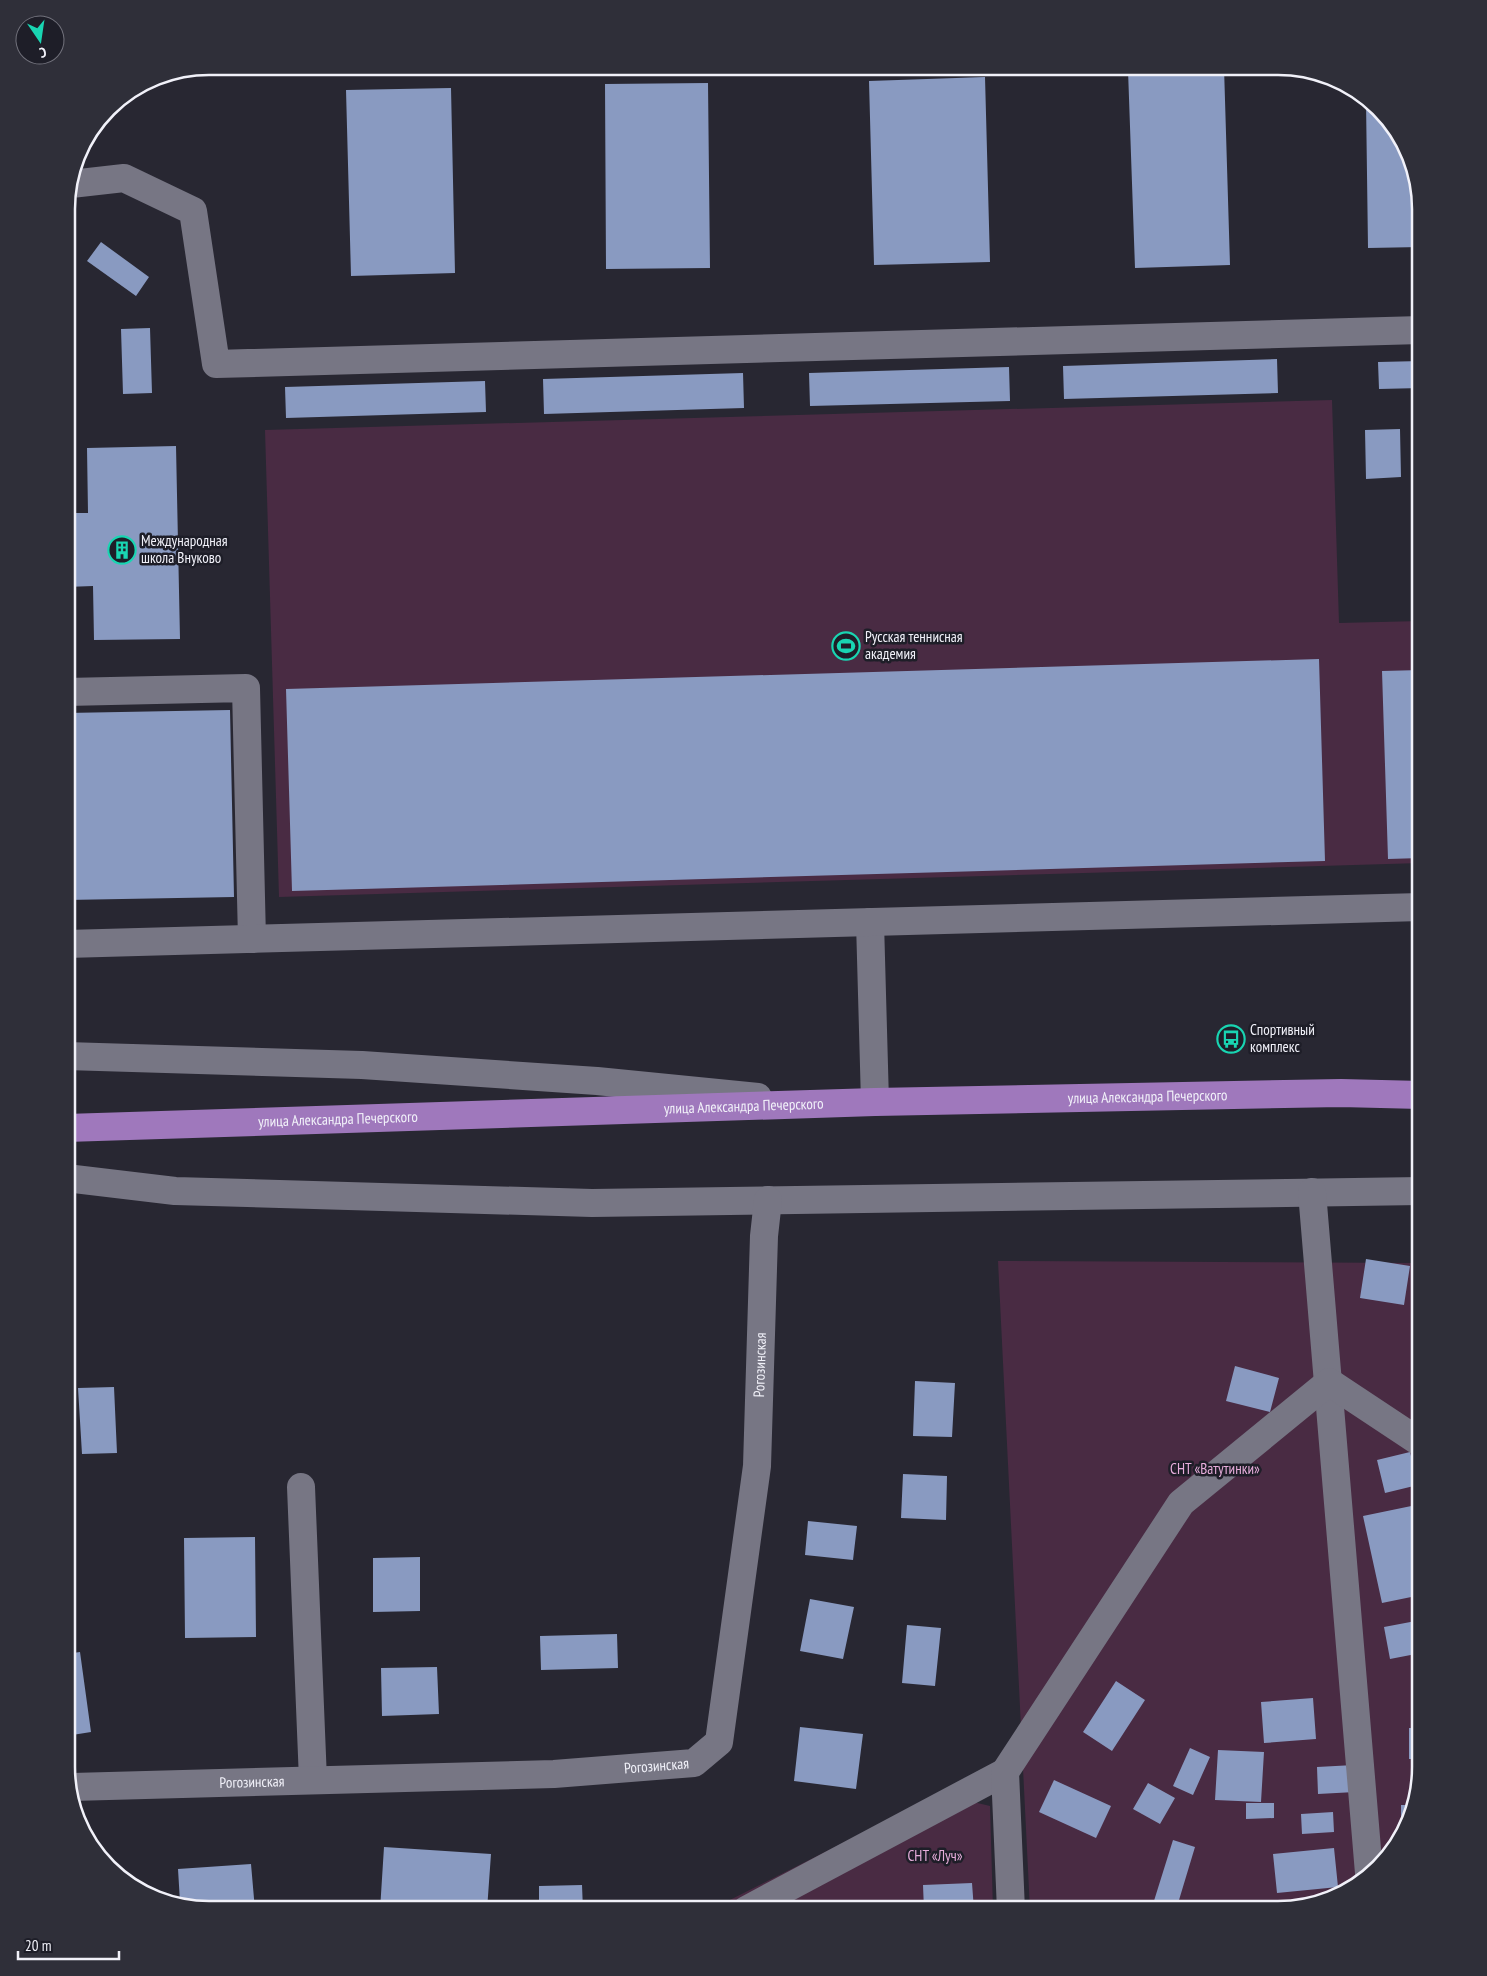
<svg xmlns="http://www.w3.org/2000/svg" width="1487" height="1976" viewBox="0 0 1487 1976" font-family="'PT Sans Narrow',sans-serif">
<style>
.green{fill:#492b43}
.building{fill:#899ac1}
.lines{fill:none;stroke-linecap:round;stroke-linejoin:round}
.minor{stroke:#777684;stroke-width:28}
.major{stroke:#9f78bc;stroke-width:28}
.labels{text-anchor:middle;stroke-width:5;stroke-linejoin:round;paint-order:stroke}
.poi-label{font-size:15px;fill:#f1f1f9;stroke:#1e1e28;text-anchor:start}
.street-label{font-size:15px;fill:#f1f1f9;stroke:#1e1e28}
.park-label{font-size:15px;fill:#e7addb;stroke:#1e1e28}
.rim{fill:none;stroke:#f1f1f9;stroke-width:2.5}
</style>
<rect width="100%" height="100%" fill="#282732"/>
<!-- green -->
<path class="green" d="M 1332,400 L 1339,623 L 1421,621 L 1421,863 L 279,897 L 265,430 Z
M 998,1261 L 1421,1263 L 1421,1768 L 1402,1838 L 1357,1886 L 1279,1910 L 1030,1910 Z
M 940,1794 L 990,1806 L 993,1910 L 710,1910 Z"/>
<!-- building -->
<path class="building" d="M 1224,67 L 1230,265 L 1135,268 L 1128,70 Z
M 985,77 L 990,262 L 874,265 L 869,81 Z
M 708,83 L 710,268 L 606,269 L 605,84 Z
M 451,88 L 455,273 L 351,276 L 346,90 Z
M 1366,101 L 1397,130 L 1421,209 L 1421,247 L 1368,248 Z
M 101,242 L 149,277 L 136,296 L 87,261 Z
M 150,328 L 152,393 L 123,394 L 121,329 Z
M 1277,359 L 1278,393 L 1064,399 L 1063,366 Z
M 1421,361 L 1421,388 L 1379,389 L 1378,362 Z
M 1009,367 L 1010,401 L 810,406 L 809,373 Z
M 743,373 L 744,408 L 544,414 L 543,379 Z
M 485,381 L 486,412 L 286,418 L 285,387 Z
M 1400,429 L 1401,477 L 1366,479 L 1365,430 Z
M 176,446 L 180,639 L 94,640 L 93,586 L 66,587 L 67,513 L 88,513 L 87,448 Z
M 1319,659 L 1325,861 L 292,891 L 286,689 Z
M 1421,670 L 1421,858 L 1388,859 L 1382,671 Z
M 230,710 L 234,897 L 66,900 L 66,713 Z
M 1366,1259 L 1410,1266 L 1404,1305 L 1360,1298 Z
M 1235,1366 L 1279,1378 L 1270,1412 L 1226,1401 Z
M 915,1381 L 955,1383 L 952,1437 L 913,1436 Z
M 114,1387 L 117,1453 L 82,1454 L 78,1388 Z
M 1410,1452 L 1418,1485 L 1385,1493 L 1377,1460 Z
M 903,1474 L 947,1476 L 946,1520 L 901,1518 Z
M 1421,1504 L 1421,1595 L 1382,1603 L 1363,1516 Z
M 808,1521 L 857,1526 L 853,1560 L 805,1555 Z
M 255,1537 L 256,1637 L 185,1638 L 184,1538 Z
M 420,1557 L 420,1611 L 373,1612 L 373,1558 Z
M 810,1599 L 854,1607 L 843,1659 L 800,1651 Z
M 1421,1620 L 1421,1653 L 1390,1659 L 1384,1627 Z
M 907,1625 L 941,1628 L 935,1686 L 902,1683 Z
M 617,1634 L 618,1668 L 541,1670 L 540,1636 Z
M 80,1652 L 91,1732 L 66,1736 L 66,1654 Z
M 437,1667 L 439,1714 L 382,1716 L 381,1668 Z
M 1116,1681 L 1145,1700 L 1112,1751 L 1083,1732 Z
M 1313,1698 L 1316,1739 L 1264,1743 L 1261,1702 Z
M 800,1727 L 863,1734 L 856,1789 L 794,1781 Z
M 1409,1728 L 1421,1728 L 1421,1759 L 1409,1759 Z
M 1190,1748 L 1210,1757 L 1193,1795 L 1173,1786 Z
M 1218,1750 L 1264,1752 L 1261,1802 L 1215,1800 Z
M 1354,1765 L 1355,1792 L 1318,1794 L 1317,1767 Z
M 1054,1780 L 1111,1806 L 1096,1838 L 1039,1812 Z
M 1148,1783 L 1175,1798 L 1160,1824 L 1133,1809 Z
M 1246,1803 L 1274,1803 L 1274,1818 L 1246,1819 Z
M 1401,1805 L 1411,1805 L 1401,1839 Z
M 1333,1812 L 1334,1832 L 1302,1834 L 1301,1814 Z
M 1173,1840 L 1195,1847 L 1176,1910 L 1153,1904 Z
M 384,1847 L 491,1854 L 487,1910 L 380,1910 Z
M 1334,1848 L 1338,1887 L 1277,1893 L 1273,1854 Z
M 251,1864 L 255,1910 L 208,1910 L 180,1902 L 178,1869 Z
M 972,1883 L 974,1910 L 924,1910 L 923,1885 Z
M 582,1885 L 583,1910 L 539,1910 L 539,1886 Z
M 831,1903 L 832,1910 L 804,1910 L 804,1909 Z"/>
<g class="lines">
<!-- minor -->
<g class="minor">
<path d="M 71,184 L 124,178 L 193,211 L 216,364 L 1421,330"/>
<path d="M 66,692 L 246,688 L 252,939"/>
<path d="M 870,922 L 875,1102"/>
<path d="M 66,944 L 1421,907"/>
<path d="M 66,1056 L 362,1065 L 597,1081 L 758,1097"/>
<path d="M 66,1178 L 175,1191 L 592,1203 L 1421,1191"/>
<path d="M 1312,1192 L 1369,1873"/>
<path d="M 301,1487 L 313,1780"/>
<path id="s1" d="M 72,1787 L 554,1774 L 694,1763 L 719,1742 L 757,1466 L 764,1236 L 768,1200"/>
<path d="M 746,1910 L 1005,1772"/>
<path d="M 1011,1910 L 1005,1772 L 1181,1503 L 1329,1382 L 1421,1443"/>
</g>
<!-- major -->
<path class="major" id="s2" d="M 66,1128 L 875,1102 L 1341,1093 L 1421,1095"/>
</g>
<!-- icons -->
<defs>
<g id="building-ring" transform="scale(1.4375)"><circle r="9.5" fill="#1e1e28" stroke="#19d5b2" stroke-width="1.5"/><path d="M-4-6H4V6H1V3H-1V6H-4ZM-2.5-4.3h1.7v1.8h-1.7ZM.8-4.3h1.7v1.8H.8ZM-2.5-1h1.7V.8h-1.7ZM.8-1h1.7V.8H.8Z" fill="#19d5b2"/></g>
<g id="stadium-ring" transform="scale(1.4375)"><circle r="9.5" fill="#1e1e28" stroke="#19d5b2" stroke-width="1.5"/><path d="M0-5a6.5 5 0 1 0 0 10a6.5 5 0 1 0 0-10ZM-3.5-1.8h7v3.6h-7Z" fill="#19d5b2"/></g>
<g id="bus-ring" transform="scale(1.4375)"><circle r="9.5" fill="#1e1e28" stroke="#19d5b2" stroke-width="1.5"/><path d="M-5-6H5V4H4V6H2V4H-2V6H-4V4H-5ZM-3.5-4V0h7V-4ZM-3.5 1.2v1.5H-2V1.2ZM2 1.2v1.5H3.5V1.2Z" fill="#19d5b2"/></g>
</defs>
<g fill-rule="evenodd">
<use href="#building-ring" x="122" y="550"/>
<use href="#stadium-ring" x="846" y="646"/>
<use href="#bus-ring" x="1231" y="1039"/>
</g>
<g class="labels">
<!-- poi labels -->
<g class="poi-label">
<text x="141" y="546">Международная<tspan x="141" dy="17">школа Внуково</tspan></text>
<text x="865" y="642">Русская теннисная<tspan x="865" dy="17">академия</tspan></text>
<text x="1250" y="1035">Спортивный<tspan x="1250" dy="17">комплекс</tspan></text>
</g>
<!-- street labels -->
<g class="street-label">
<text dy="5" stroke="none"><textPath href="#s2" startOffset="1082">улица Александра Печерского</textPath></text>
<text dy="5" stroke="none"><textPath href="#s2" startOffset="678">улица Александра Печерского</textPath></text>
<text dy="5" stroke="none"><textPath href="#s2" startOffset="272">улица Александра Печерского</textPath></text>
<text dy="5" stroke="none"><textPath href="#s1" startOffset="1035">Рогозинская</textPath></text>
<text dy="5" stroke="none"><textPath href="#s1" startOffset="585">Рогозинская</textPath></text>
<text dy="5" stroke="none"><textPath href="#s1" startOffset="180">Рогозинская</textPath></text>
</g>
<!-- park labels -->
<g class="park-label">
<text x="1215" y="1474">СНТ «Ватутинки»</text>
<text x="935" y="1861">СНТ «Луч»</text>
</g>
</g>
<!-- crop -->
<path d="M0 0H1487V1976H0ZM209 75H1278A134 134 0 0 1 1412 209V1767A134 134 0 0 1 1278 1901H209A134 134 0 0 1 75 1767V209A134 134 0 0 1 209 75Z" fill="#2f2f39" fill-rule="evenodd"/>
<path class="rim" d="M209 75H1278A134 134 0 0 1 1412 209V1767A134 134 0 0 1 1278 1901H209A134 134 0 0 1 75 1767V209A134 134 0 0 1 209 75Z"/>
<!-- north arrow -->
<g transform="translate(40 40) rotate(167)"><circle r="24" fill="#1e1e28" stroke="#72727c"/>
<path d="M0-4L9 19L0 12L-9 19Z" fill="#19d5b2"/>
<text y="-8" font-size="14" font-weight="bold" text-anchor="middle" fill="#f1f1f9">С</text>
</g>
<!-- scale -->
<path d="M18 1951v8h101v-8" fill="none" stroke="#f1f1f9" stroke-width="2.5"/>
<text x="25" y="1951" font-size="15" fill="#f1f1f9" stroke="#1e1e28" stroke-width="4" paint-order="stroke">20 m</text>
</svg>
